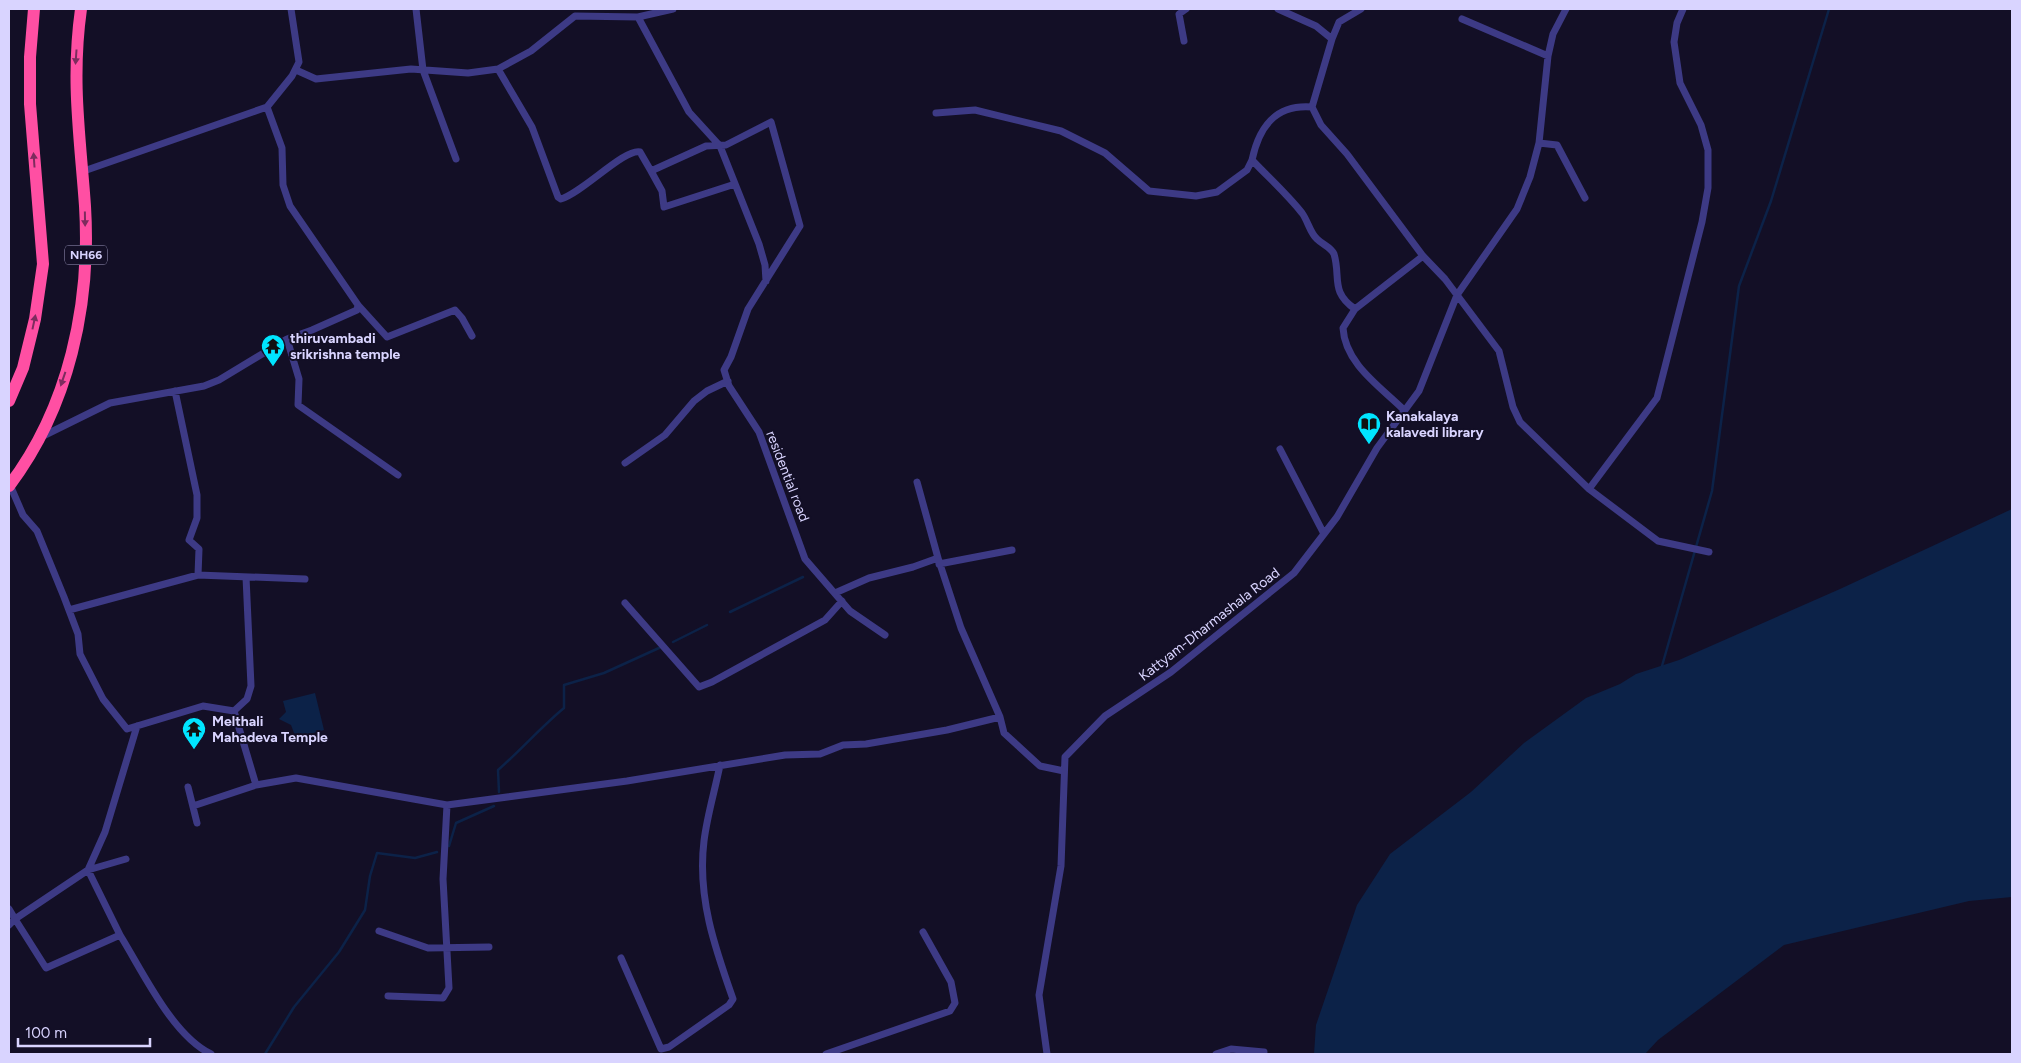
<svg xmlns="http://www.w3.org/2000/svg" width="2021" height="1063" viewBox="0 0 2021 1063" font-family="Figtree,sans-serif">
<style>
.water{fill:#0c2248}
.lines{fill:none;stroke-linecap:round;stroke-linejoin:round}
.stream{stroke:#0c2248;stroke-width:2.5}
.street{stroke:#3d3a85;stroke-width:7}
.highway{stroke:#ff4fa3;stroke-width:12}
.oneway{fill:#7d2c5e}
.labels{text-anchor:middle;stroke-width:4;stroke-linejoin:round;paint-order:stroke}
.shield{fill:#130f26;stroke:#9e99be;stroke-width:1}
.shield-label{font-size:12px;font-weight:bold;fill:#d9d4ff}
.poi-label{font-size:14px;font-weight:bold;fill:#d9d4ff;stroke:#130f26;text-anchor:start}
.street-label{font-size:14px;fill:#d9d4ff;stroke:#130f26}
</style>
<rect width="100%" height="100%" fill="#130f26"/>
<!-- water -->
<path class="water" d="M 2012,509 L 2012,897 L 1969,901 L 1784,945 L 1658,1040 L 1645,1054 L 1314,1054 L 1316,1025 L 1357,905 L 1390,854 L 1471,792 L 1524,743 L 1586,698 L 1620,684 L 1636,674 L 1679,660 L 1840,589 Z
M 315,693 L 324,730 L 299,737 L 294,733 L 291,725 L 279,719 L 286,712 L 283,701 Z"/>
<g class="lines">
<!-- stream -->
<path class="stream" d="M 730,612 L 803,577
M 673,642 L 707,625
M 1662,666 L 1712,491 L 1739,286 L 1771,201 L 1829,9
M 499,792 L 498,770 C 521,750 541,727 564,708 L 564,685 L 604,673 L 659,648
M 449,846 L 456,823 L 494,806
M 265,1054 L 294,1007 L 339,952 L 365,910 L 370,876 L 377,853 L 415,858 L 437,852"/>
<!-- street -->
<path class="street" d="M 416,9 L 423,70 L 456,159
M 673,9 L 638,17 L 689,112 L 720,146 L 759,244 L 765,265 L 766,281
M 1278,9 L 1316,26 L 1332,39 L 1312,107
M 638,17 L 575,16 L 531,51 L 498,69 L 532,127 L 558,197 L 561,199 C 582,193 625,148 640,152 L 651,171 L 706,146 L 726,145 L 771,122 L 800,226 L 748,309 L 731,357 L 724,370 L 729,386 L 759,432 L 805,559 L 850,611 L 885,635
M 1462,19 L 1548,56
M 1332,39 L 1339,22 L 1361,9
M 1184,41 L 1179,14 L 1186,9
M 296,70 L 316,79 L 411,69 L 468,73 L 498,69
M 267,107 L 292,76 L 299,62 L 291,9
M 936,113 L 975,110 L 1061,131 L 1105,153 L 1149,191 L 1196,196 L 1217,192 L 1247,170 L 1252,160
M 1539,143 L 1557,145 L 1585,198
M 651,171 L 662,191 L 664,207 L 735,184
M 358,305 L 387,337 L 455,310 L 462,318 L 472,336
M 1355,309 L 1423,256
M 287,339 L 299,379 L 298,405 L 398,475
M 175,391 L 197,495 L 197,518 L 189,540 L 199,549 L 198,575
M 1404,410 C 1381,387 1345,364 1343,328 L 1355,309 C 1330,292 1341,277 1334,254 C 1331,247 1323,245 1317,239 C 1310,233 1308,221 1302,213 C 1287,194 1268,177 1252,160 C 1259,127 1275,104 1312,107 L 1321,125 L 1347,154 L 1423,256 L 1445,279 L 1499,351 L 1513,407 L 1520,422 L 1589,489 L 1658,541 L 1709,552
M 41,437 L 110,403 L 204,386 L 219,380 L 287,339 L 312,330 L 357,310 L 358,305 L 290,206 L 283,185 L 282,148 L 267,107 L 81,172
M 1280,449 L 1324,534
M 625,463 L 665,435 L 694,401 L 707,391 L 728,381
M 917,482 L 938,558
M 10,485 L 23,515 L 37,531 L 64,597 L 78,634 L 80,654 L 103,699 L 127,729 L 203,706 L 234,711 L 256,785 L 296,778 L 447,805 L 627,781 L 785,755 L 820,754 L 843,745 L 866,744 L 947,730 L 1000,717
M 1589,489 L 1657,398 L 1702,222 L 1708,188 L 1708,150 L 1701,125 L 1680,83 L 1674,42 L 1677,23 L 1683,9
M 939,564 L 1012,550
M 835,593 L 869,578 L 913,567 L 938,558 L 961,628 L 1000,717 L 1004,733 L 1040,766 L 1064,771
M 625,603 L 699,687 L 712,682 L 825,620 L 842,601
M 69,610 L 198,575 L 305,579
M 234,711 L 247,699 L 251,686 L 246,577
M 188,787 L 197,823
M 193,806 L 256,785
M 126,859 L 88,870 L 15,919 L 46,968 L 120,935 C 143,972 172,1035 211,1054
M 9,909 L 15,919 L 9,925
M 379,931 L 428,948 L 489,947
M 120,935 L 88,870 L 105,832 L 137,726
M 621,958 L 661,1049 L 669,1047 L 729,1005 L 733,999 C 715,948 697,897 704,841 C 707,816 715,790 720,765
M 388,996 L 443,998 L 449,988 L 443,879 L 447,805
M 826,1054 L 950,1011 L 955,1003 L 951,982 L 923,932
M 1047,1054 L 1039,995 L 1061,866 L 1065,757 L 1105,716 L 1171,672 L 1294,573 L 1337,517 L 1377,448 L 1419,391 L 1457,295 L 1517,209 L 1530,177 L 1539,143 L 1548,56 L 1553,34 L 1566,9
M 1216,1054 L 1231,1049 L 1264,1052"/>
<!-- highway -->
<path class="highway" d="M 9,401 L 23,368 L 35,319 L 43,264 L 30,104 L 30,57 L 34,9
M 9,486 C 69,407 91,304 85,206 C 80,136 71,80 81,9"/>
</g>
<!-- one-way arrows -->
<defs><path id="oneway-solid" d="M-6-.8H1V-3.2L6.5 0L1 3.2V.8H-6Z" transform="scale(1.25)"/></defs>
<g class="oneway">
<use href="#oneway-solid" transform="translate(76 57) rotate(94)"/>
<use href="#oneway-solid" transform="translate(34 160) rotate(-94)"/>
<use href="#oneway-solid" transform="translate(85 219) rotate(89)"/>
<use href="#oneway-solid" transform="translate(34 322) rotate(-78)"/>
<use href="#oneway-solid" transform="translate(63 379) rotate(109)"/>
</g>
<!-- icons -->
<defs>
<g id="temple-pin" transform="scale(1.25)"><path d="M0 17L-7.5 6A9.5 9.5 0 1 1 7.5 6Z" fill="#00e5ff" stroke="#130f26"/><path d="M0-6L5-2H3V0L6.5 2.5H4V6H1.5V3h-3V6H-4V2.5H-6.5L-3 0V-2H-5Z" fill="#111"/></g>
<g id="library-pin" transform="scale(1.25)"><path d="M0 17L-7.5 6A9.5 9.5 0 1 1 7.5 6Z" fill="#00e5ff" stroke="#130f26"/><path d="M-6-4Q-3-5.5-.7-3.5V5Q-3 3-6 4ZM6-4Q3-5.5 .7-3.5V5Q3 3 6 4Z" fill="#111"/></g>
</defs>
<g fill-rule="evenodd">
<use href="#temple-pin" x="273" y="346"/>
<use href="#library-pin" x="1369" y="424"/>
<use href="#temple-pin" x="194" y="729"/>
</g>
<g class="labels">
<!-- shield labels -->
<rect class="shield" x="65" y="245.5" width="42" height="19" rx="4"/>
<g class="shield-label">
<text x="86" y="259">NH66</text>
</g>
<!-- poi labels -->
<g class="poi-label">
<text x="290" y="343">thiruvambadi<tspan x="290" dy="16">srikrishna temple</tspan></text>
<text x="1386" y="421">Kanakalaya<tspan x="1386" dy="16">kalavedi library</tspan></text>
<text x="212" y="726">Melthali<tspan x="212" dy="16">Mahadeva Temple</tspan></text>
</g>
<!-- street labels -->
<g class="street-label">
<text transform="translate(788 476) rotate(69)" y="5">residential road</text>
<text transform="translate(1209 624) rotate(-38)" y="5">Kattyam-Dharmashala Road</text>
</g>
</g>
<!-- border -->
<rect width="2021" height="1063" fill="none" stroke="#d9d4ff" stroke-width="20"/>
<!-- scale -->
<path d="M18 1038v8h132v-8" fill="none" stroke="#d9d4ff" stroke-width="2.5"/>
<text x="25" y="1038" font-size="15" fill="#d9d4ff" stroke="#130f26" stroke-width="4" paint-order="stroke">100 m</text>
</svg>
